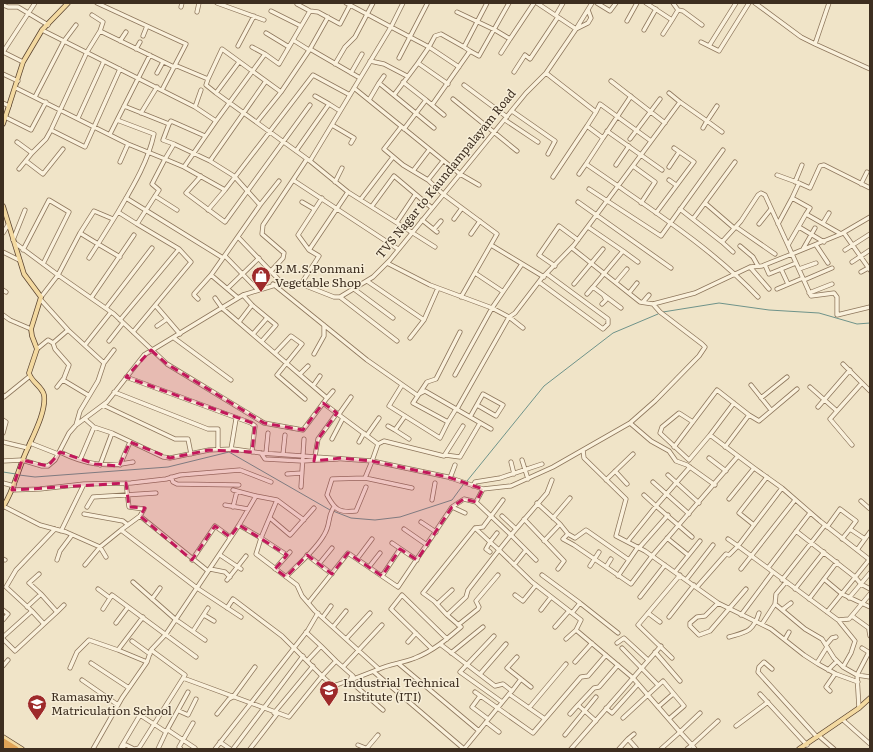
<svg xmlns="http://www.w3.org/2000/svg" width="873" height="752" viewBox="0 0 873 752" font-family="Literata,serif">
<style>
.lines{fill:none;stroke-linecap:round;stroke-linejoin:round}
.stream{stroke:#6f938a;stroke-width:1}
.minor-casing{stroke:#8d765c;stroke-width:5}
.major-casing{stroke:#5b4430;stroke-width:5.5}
.highway-casing{stroke:#5b4430;stroke-width:6}
.minor{stroke:#faf1dc;stroke-width:3.5}
.major{stroke:#f3d9a0;stroke-width:4}
.highway{stroke:#e0a458;stroke-width:5}
.marked{fill:#c2185b;fill-opacity:0.2;stroke:#c2185b;stroke-width:3;stroke-dasharray:8 5;stroke-linejoin:round}
.labels{text-anchor:middle;stroke-width:3;stroke-linejoin:round;paint-order:stroke}
.street-label{font-size:12px;fill:#3d2e20;stroke:#f7eed8}
.poi-label{font-size:12px;fill:#3d2e20;stroke:#f7eed8;text-anchor:start}
</style>
<rect width="100%" height="100%" fill="#f0e4c8"/>
<g class="lines">
<!-- stream -->
<path class="stream" d="M 663,312 L 719,303 L 769,310 L 819,313 L 857,324 L 870,323
M 3,472 L 16,474
M 19,475 L 35,477 L 168,467 L 229,452 L 330,510
M 467,481 L 544,386 L 613,333 L 658,314
M 333,511 L 351,518 L 375,520 L 400,517 L 452,500 L 463,485"/>
<!-- minor casing -->
<g class="minor-casing">
<path id="minor" d="M 97,3 L 186,44 L 162,90
M 217,3 L 264,20
M 298,3 L 297,4 L 310,11
M 403,3 L 391,27 L 429,47 L 418,63 L 448,84
M 597,3 L 610,11 L 616,3
M 646,3 L 672,20 L 678,10 L 683,11 L 702,25
M 673,3 L 678,10
M 755,3 L 801,37 L 815,44
M 829,3 L 815,44 L 870,69
M 3,5 L 8,7 L 18,7 L 48,25
M 181,7 L 182,3
M 271,11 L 301,26
M 197,12 L 199,3
M 457,12 L 495,30 L 510,39 L 534,3
M 556,15 L 563,3
M 627,21 L 637,3
M 576,29 L 592,3
M 576,29 L 588,23 L 591,18 L 588,10
M 42,30 L 195,107 L 216,121 L 265,54 L 279,64 L 310,11 L 318,12 L 340,24 L 350,5 L 346,3
M 644,30 L 656,9
M 100,31 L 174,67 L 177,66 L 208,79 L 222,49 L 281,92 L 310,49 L 328,17
M 266,33 L 289,47
M 663,34 L 672,20
M 143,36 L 147,26
M 293,40 L 309,50
M 120,41 L 126,32
M 701,42 L 719,51 L 749,3
M 238,46 L 254,16
M 709,46 L 736,3
M 252,47 L 265,54
M 136,49 L 140,42
M 310,49 L 360,78
M 470,51 L 479,56 L 509,3
M 3,52 L 35,3
M 3,52 L 23,62
M 501,53 L 510,39
M 399,58 L 427,4
M 370,61 L 384,64 L 407,76
M 239,62 L 216,93 L 310,161 L 391,27 L 350,5
M 335,64 L 345,47 L 355,37 L 373,3
M 459,67 L 429,47 L 435,36 L 441,34 L 464,47
M 514,72 L 525,55 L 530,59 L 558,17
M 157,73 L 163,62
M 351,73 L 362,54
M 3,74 L 18,81
M 208,79 L 206,85 L 216,93
M 611,81 L 665,123
M 403,82 L 426,100
M 379,83 L 384,76
M 464,85 L 507,117
M 354,88 L 460,174 L 479,185
M 669,93 L 680,102
M 394,95 L 418,63
M 315,96 L 329,104
M 35,97 L 64,41 L 76,25
M 453,99 L 517,151
M 369,100 L 379,83 L 434,128
M 3,103 L 9,106
M 432,105 L 444,115
M 124,106 L 169,124 L 171,121 L 205,136
M 717,106 L 707,121 L 680,102 L 618,186 C 667,220 717,254 758,297
M 195,107 L 201,90
M 512,111 L 555,141 L 548,154
M 596,112 L 600,104 L 651,141
M 141,113 L 157,87
M 5,117 L 31,130 L 46,102
M 78,118 L 104,61
M 117,120 L 154,134 C 148,162 132,188 118,212
M 505,120 L 538,142
M 257,122 L 281,92
M 169,124 L 163,140 L 174,144 L 165,159 L 184,167 L 225,190 L 313,75 L 350,95
M 332,125 L 354,138 L 351,143
M 401,127 L 384,149 L 403,165 L 428,180 L 443,194 L 497,234 L 461,297
M 703,128 L 707,121 L 722,132
M 404,129 L 426,100 L 432,105 L 470,51 L 464,47 L 487,3
M 51,130 L 85,147 L 120,69
M 607,131 L 662,170
M 110,134 L 150,55
M 603,138 L 631,96
M 630,139 L 660,99
M 17,142 L 32,153 L 46,139 L 51,130 L 87,52 L 100,31 L 103,22 L 92,15
M 174,144 L 210,161
M 296,151 L 329,104 L 340,111
M 26,161 L 43,174 L 63,149
M 310,161 L 348,192
M 120,162 L 128,144
M 616,165 L 629,146
M 633,166 L 655,182 L 641,203
M 184,167 L 216,121
M 669,167 L 679,152
M 19,169 L 32,153
M 413,171 L 429,150
M 579,174 L 586,164
M 777,175 L 799,183
M 201,176 L 186,193 L 225,222 L 310,105
M 553,177 L 587,126
M 293,180 L 398,249
M 428,180 L 443,161
M 669,180 L 676,185
M 335,182 L 342,168
M 795,182 L 802,165
M 861,184 L 867,172
M 589,189 L 661,236 L 723,150
M 155,196 L 177,210
M 126,198 L 223,258 L 260,205 L 234,176 L 210,161 L 266,81
M 792,198 L 799,183 L 810,188 L 820,166 L 824,165 L 870,188
M 361,199 L 393,157
M 302,202 L 314,209
M 578,202 L 671,268
M 705,203 L 734,228
M 260,205 L 279,181
M 372,206 L 394,176 L 432,208
M 208,210 L 225,190
M 656,213 L 694,162 L 674,148
M 870,217 L 841,234 L 792,254 L 811,296 L 834,293 L 837,297 L 837,315 L 870,307
M 454,219 L 462,208
M 693,219 L 735,162
M 422,220 L 437,232
M 397,222 L 415,195
M 823,223 L 829,213
M 759,224 L 771,209
M 778,224 L 792,198 L 810,208 L 806,214
M 588,227 L 623,251 L 593,287 L 621,308
M 736,227 L 775,254
M 799,227 L 824,242
M 434,229 L 441,221
M 3,233 L 8,225
M 80,233 L 94,211 L 113,219
M 844,233 L 870,270
M 471,234 L 480,221
M 238,237 L 282,283
M 13,240 L 25,210
M 722,242 L 733,252
M 15,243 L 58,275 L 80,233 L 98,244 L 118,212 L 137,224 L 159,190 L 152,184 L 165,159 L 128,144 L 16,88
M 491,245 L 544,277
M 788,245 L 806,214 L 841,234
M 816,245 L 828,263
M 740,246 L 753,257 L 758,266
M 572,248 L 640,302 L 653,304 L 695,293 L 750,267 L 762,266 L 792,254 L 765,195 L 761,193 L 758,195 L 741,221 L 722,242 L 680,209
M 803,249 L 815,228
M 23,250 L 49,200 L 69,212 L 43,264
M 309,250 L 298,235 L 322,198
M 845,250 L 870,234
M 623,251 L 638,262
M 3,252 L 19,260
M 225,256 L 257,289
M 89,258 L 98,244 L 120,257
M 223,258 L 211,275 L 237,297
M 852,262 L 870,250
M 387,263 L 430,285 L 492,308 L 509,317 L 515,313 L 541,279 L 574,245 L 618,186 L 586,164 L 603,138 L 587,126 L 596,112 L 546,73
M 765,265 L 769,274 L 796,263
M 555,266 L 539,255 L 559,226 L 578,240
M 750,267 L 769,289
M 781,269 L 788,284
M 799,269 L 816,263
M 271,271 L 283,258 L 284,253 L 262,234 L 263,225 L 307,159
M 861,272 L 870,267
M 475,273 L 502,291
M 804,280 L 832,268
M 367,281 L 424,320
M 539,282 L 603,329 L 608,324 L 608,319 L 547,274
M 616,282 L 627,269
M 273,284 L 367,360 L 417,395 L 425,391 L 491,429
M 301,284 L 319,256 L 309,250 L 348,192 L 435,247
M 574,284 L 603,249
M 228,288 L 259,258
M 354,289 L 393,318
M 777,289 L 803,278
M 3,290 L 6,292
M 629,293 L 637,283
M 809,293 L 832,284
M 587,294 L 593,287
M 243,295 L 252,305 L 276,325 L 262,341
M 41,297 L 58,275 L 114,314 L 167,364 L 264,423 L 303,430 L 327,398 L 222,308 L 215,298
M 340,297 L 397,341
M 91,298 L 134,235
M 198,299 L 194,295 L 194,294 L 211,275
M 41,300 L 68,330 L 104,363 L 98,381 L 80,411 L 76,425
M 643,302 L 649,295
M 602,304 L 606,300 L 604,296
M 653,304 L 660,312 L 702,344 L 705,347 L 699,356 L 655,401 L 630,423 L 553,467 L 511,486 L 483,489 L 476,502 L 511,535 L 499,550 L 532,582 L 581,620 L 576,630 L 633,678 L 680,732 L 661,749
M 156,306 L 180,334
M 106,308 L 152,248
M 3,315 L 10,320 L 31,329
M 120,320 L 179,249 L 137,224
M 239,322 L 252,305
M 157,326 L 167,319
M 133,332 L 191,262 L 179,249
M 253,334 L 267,318
M 174,338 L 231,380
M 410,338 L 424,320 L 438,288
M 109,341 L 123,323
M 53,343 L 55,349 L 69,365 L 64,378 L 57,387
M 85,345 L 111,312
M 37,349 L 48,340 L 53,343 L 68,330
M 275,353 L 291,336 L 302,344 L 277,375 L 305,399
M 314,354 L 324,336 L 324,325
M 104,363 L 114,350
M 843,364 L 870,391
M 300,374 L 308,366
M 455,375 L 492,308 L 522,264
M 126,377 L 251,423 L 255,426 L 252,452
M 63,380 L 88,395
M 402,385 L 389,406 L 440,438 L 448,422
M 751,385 L 771,410
M 313,386 L 320,376
M 810,387 L 837,411
M 114,392 L 208,429 L 218,429 L 218,449
M 3,395 L 4,397 L 30,376
M 327,398 L 333,391
M 761,398 L 787,377
M 323,403 L 378,444 L 384,441 L 444,456 L 463,426
M 103,405 L 175,439 L 188,439 L 191,454
M 818,407 L 850,370
M 456,409 L 448,422 L 413,403 L 427,382 L 436,379 L 460,332
M 457,409 L 509,317 L 523,328
M 339,414 L 351,397
M 749,415 L 759,421 L 797,389
M 470,417 L 483,394 L 503,405 L 496,416 L 477,405
M 85,419 L 94,427 L 112,433 L 163,457 L 170,458 L 209,450 L 233,449 L 261,453 L 372,461 L 365,478
M 3,420 L 6,422 L 3,433
M 693,422 L 679,413 L 662,427 L 660,433 L 689,460 L 710,435 L 738,456
M 630,423 L 651,441 L 669,451 L 676,461 L 687,465 L 715,485
M 388,426 L 395,430 L 405,416
M 395,430 L 409,439
M 367,435 L 379,418
M 710,435 L 734,403
M 332,439 L 343,418
M 3,442 L 28,448
M 359,442 L 364,433
M 30,443 L 58,454
M 378,444 L 372,461 L 448,477 L 483,489
M 852,445 L 830,419 L 862,383
M 674,447 L 717,390 L 749,415 L 725,447
M 231,449 L 236,419
M 583,450 L 584,458 L 626,499 L 616,536 L 645,551 L 718,603 L 771,629 L 804,655 L 818,664 L 836,674 L 858,682
M 60,452 C 84,464 106,468 133,462
M 261,453 L 265,459 L 302,461 L 338,459
M 266,453 L 268,433
M 283,454 L 285,435
M 445,455 L 460,457 L 480,423
M 315,456 L 318,439 L 337,413
M 709,458 L 726,471
M 80,460 L 94,427
M 522,460 L 528,479
M 3,461 L 22,460 L 42,466 L 48,466 L 55,460 L 69,433 L 76,425 L 107,402 L 144,355 L 243,295 L 282,283 L 301,284 L 334,297 L 340,297 L 373,277 L 390,260 L 526,93 L 546,73 L 576,29 L 537,3
M 511,462 L 514,474
M 100,465 L 112,433
M 120,465 L 130,442
M 615,471 L 627,484
M 287,474 L 302,473
M 668,475 L 699,503
M 171,477 L 173,482 L 177,484 L 239,485
M 450,478 L 455,465
M 606,480 L 633,454
M 653,482 L 689,514
M 3,483 L 14,486
M 126,483 L 129,507 L 144,509 L 140,516
M 473,486 L 475,482 L 500,478 L 542,464
M 301,487 L 304,439
M 366,487 L 356,511 C 339,513 335,510 327,495 L 332,479 L 365,478 L 412,488
M 12,490 L 40,489 L 84,484 L 131,483 L 166,479 L 180,475 L 240,470 L 271,482
M 233,490 L 256,496
M 644,495 L 656,506 L 690,467
M 729,499 L 754,468 L 782,488
M 432,500 L 435,483
M 861,501 L 870,509
M 537,503 L 560,524 L 568,534 L 563,539 L 574,545 L 631,584 L 652,556 L 738,456 L 754,468
M 225,505 L 248,509
M 3,506 L 40,525 L 66,532 L 100,547 L 121,530 L 197,588 L 241,617
M 87,507 L 93,497 L 156,493
M 233,507 L 237,491
M 452,507 L 465,513
M 84,514 L 123,521 L 128,525
M 502,516 L 516,529
M 270,518 L 290,535 L 314,508
M 553,518 L 570,498
M 524,519 L 564,561 L 558,569
M 421,522 L 436,532
M 239,525 L 256,496 L 277,500
M 754,525 L 739,513 L 767,477
M 827,527 L 840,509 L 856,521 L 850,529 L 865,539
M 475,528 L 483,527 L 503,500
M 404,529 L 427,545
M 121,530 L 140,516 L 208,571
M 61,531 L 84,484
M 796,531 L 855,577 L 861,584 L 870,589
M 568,534 L 575,538 L 586,530 L 629,560
M 667,538 L 688,555
M 842,539 L 850,529
M 544,541 L 560,524
M 628,541 L 656,506 L 692,537
M 392,543 L 417,560
M 639,548 L 668,515
M 857,550 L 870,532
M 220,555 L 241,569
M 287,555 L 261,538 L 277,500 L 304,520
M 307,555 L 332,574
M 3,559 L 5,560
M 357,559 L 372,539
M 57,560 L 60,551 L 72,535
M 192,560 L 215,526 L 230,537
M 536,560 L 511,535 L 547,493 L 552,480
M 319,564 L 332,548
M 85,565 L 100,547 L 106,557
M 514,565 L 526,550
M 590,566 L 599,552
M 369,567 L 380,553
M 606,567 L 611,559
M 768,568 L 810,513
M 210,569 L 225,572 L 230,577
M 275,569 L 290,552
M 741,569 L 795,500
M 675,572 L 700,541
M 542,575 L 580,603 L 572,613
M 382,576 L 400,549
M 618,576 L 638,547
M 286,577 C 298,564 315,551 324,535 C 331,524 327,517 334,507
M 824,579 L 842,594 L 870,607
M 227,580 L 246,556
M 686,580 L 713,545
M 782,580 L 825,525
M 133,582 L 175,619 L 205,640
M 697,587 L 726,554 L 729,555 L 738,546 L 728,539
M 98,589 L 110,598
M 795,589 L 824,552
M 41,594 L 57,612 L 44,624
M 515,595 L 523,601 L 536,585
M 640,597 L 665,565
M 849,598 L 870,573
M 152,599 L 160,588
M 809,599 L 837,562
M 309,602 L 348,553 L 398,587 L 452,507 L 464,499 L 476,502
M 580,603 L 618,633
M 718,603 L 705,616 L 697,617 L 690,623 L 690,626 L 699,635 L 710,631 L 746,589
M 437,604 L 452,590
M 775,604 L 805,629 L 822,639 L 834,658 L 843,667
M 27,607 L 41,594 L 29,583 L 39,574
M 227,608 L 233,599 L 282,636 L 322,676 L 336,661 L 321,646 L 307,661
M 103,609 L 112,595 L 196,657
M 3,610 L 8,614 L 3,620
M 541,610 L 551,597
M 782,610 L 791,603
M 32,611 L 6,587 L 16,570 L 55,529
M 57,612 L 64,605
M 827,612 L 869,560
M 648,613 L 660,622
M 204,615 L 214,621
M 447,615 L 434,601 L 423,593 L 475,528 L 490,542 L 486,549 L 490,552
M 741,615 L 773,572
M 852,616 L 870,629
M 143,617 L 118,650 L 147,662
M 323,617 L 331,606
M 669,617 L 694,585
M 838,620 L 849,619 L 870,594
M 116,623 L 128,607
M 762,624 L 775,604 L 776,594 L 786,582
M 458,625 L 478,609 L 479,607 L 476,601 L 498,575
M 333,627 L 346,611
M 555,627 L 569,611
M 869,630 L 870,636
M 193,631 L 208,608
M 306,632 L 321,646
M 494,636 L 460,672 L 502,702
M 3,637 L 32,611 L 44,624 L 15,651 L 3,639
M 729,637 C 746,632 753,632 759,613
M 346,639 L 370,613
M 566,639 L 576,630
M 785,639 L 789,632
M 132,641 L 150,654
M 408,642 L 416,633
M 617,643 L 624,638 L 648,660
M 440,644 L 495,686 L 503,684 L 512,691 L 509,694
M 826,645 L 832,638 L 836,637
M 622,648 L 658,685
M 862,648 L 870,653
M 432,649 L 391,609 L 402,595 L 447,639
M 655,652 L 680,681
M 869,652 L 857,675 L 870,677
M 451,653 L 483,627
M 517,657 L 507,668 L 531,687
M 672,658 L 638,625 L 680,575
M 336,661 L 353,676
M 575,662 L 592,643
M 91,663 L 129,688
M 817,663 L 827,647
M 399,664 L 479,731
M 3,666 L 8,660
M 343,667 L 382,625
M 70,668 L 77,652 L 89,640 L 118,650
M 772,669 L 764,662 L 759,667 L 758,672 L 817,737
M 828,670 L 837,661
M 374,672 L 464,749
M 480,674 L 506,644
M 352,675 L 350,681 L 383,710
M 183,678 L 289,717 L 322,676 L 333,686 C 349,681 364,675 379,669 C 390,664 403,663 415,658 C 433,651 447,639 461,627 L 447,615 L 466,597 L 468,590 L 499,550 L 490,542 L 497,533
M 82,680 L 118,705
M 512,691 L 521,679
M 830,691 L 826,687 L 835,674
M 475,692 L 533,733 L 545,719
M 760,694 L 807,745
M 480,696 L 472,707 L 488,719
M 658,707 L 673,694
M 529,708 L 566,664
M 606,708 L 612,713 L 638,684
M 859,708 L 857,675 L 843,667 L 851,653 L 855,641 L 838,620 L 738,546 L 782,488 L 820,521 L 870,560
M 179,711 L 188,715 L 196,699
M 274,713 L 313,666
M 217,714 L 229,699 L 233,697 L 255,667
M 570,714 L 578,705
M 623,718 L 663,681 L 684,706 L 669,719
M 843,720 L 870,744
M 596,721 L 578,705 L 594,688 L 599,687 L 618,665
M 486,722 L 499,732
M 736,726 L 768,702
M 168,730 L 195,748
M 166,732 L 188,692
M 565,735 L 596,697
M 819,736 L 834,749
M 628,739 L 634,734
M 220,742 L 230,749
M 358,745 L 368,749
M 121,747 L 140,715 L 166,732 L 158,749
M 123,747 L 126,745 L 134,749
M 367,748 L 378,735
M 93,749 L 122,698 L 147,662 L 151,650 L 166,634 L 239,525 L 261,538 L 256,554 L 297,585 L 302,596 L 315,611 L 379,669
M 135,749 L 139,748 L 185,675 L 151,650
M 181,749 L 179,747 L 193,723
M 215,749 L 308,630 L 318,613
M 233,749 L 303,656
M 250,749 L 277,714
M 464,749 L 509,694 L 545,719 L 581,677 L 588,676 L 606,655
M 571,749 L 661,646
M 619,749 L 628,739 L 636,748 L 635,749
M 687,749 L 692,745 L 680,732 L 700,713
M 695,749 L 692,745 L 718,721"/>
</g>
<!-- major casing -->
<g class="major-casing">
<path id="major" d="M 3,124 L 23,62 L 42,30 L 68,3
M 3,206 L 24,274 L 41,297 L 31,329 L 32,336 L 37,349 L 29,373 C 31,382 42,386 44,395 C 47,414 28,444 22,462 C 16,478 12,493 3,507
M 3,737 L 22,749
M 799,749 L 859,708 L 870,698"/>
</g>
<!-- highway casing -->
<g class="highway-casing">
<path id="highway" d="M 3,741 L 16,749
M 3,745 L 8,749"/>
</g>
<!-- minor -->
<use href="#minor" class="minor"/>
<!-- major -->
<use href="#major" class="major"/>
<!-- highway -->
<use href="#highway" class="highway"/>
</g>
<!-- marked area -->
<path class="marked" d="M 151,350 L 167,364 L 264,423 L 303,430 L 323,403 L 337,413 L 318,439 L 314,461 L 341,458 L 372,461 L 448,477 L 483,489 L 476,502 L 464,499 L 452,507 L 417,560 L 400,549 L 382,576 L 348,553 L 332,574 L 307,555 L 286,577 L 275,569 L 287,555 L 239,525 L 230,537 L 215,526 L 192,560 L 140,516 L 145,508 L 129,507 L 126,483 L 12,490 L 22,460 L 48,466 L 60,452 L 95,464 L 119,466 L 130,442 L 170,458 L 209,450 L 252,452 L 255,424 L 126,377 Z"/>
<!-- icons -->
<defs>
<g id="shop-pin" transform="scale(1)"><path d="M0 17L-7.5 6A9.5 9.5 0 1 1 7.5 6Z" fill="#9e2a2b" stroke="#f7eed8"/><path d="M-5-2.5h2.3a2.7 3.5 0 0 1 5.4 0H5L5.5 6h-11ZM-1.5-2.5h3a1.5 2.3 0 0 0-3 0Z" fill="#fff"/></g>
<g id="university-pin" transform="scale(1)"><path d="M0 17L-7.5 6A9.5 9.5 0 1 1 7.5 6Z" fill="#9e2a2b" stroke="#f7eed8"/><path d="M0-5L7-2L0 1L-7-2ZM-4 1L0 2.5L4 1V4Q0 6-4 4Z" fill="#fff"/></g>
<g id="school-pin" transform="scale(1)"><path d="M0 17L-7.5 6A9.5 9.5 0 1 1 7.5 6Z" fill="#9e2a2b" stroke="#f7eed8"/><path d="M0-5L7-2L0 1L-7-2ZM-4 1L0 2.5L4 1V4Q0 6-4 4Z" fill="#fff"/></g>
</defs>
<g fill-rule="evenodd">
<use href="#shop-pin" x="261" y="276"/>
<use href="#university-pin" x="329" y="690"/>
<use href="#school-pin" x="37" y="704"/>
</g>
<g class="labels">
<!-- street labels -->
<g class="street-label">
<text transform="translate(446 174) rotate(-51)" y="4">TVS Nagar to Kaundampalayam Road</text>
</g>
<!-- poi labels -->
<g class="poi-label">
<text x="275" y="273">P.M.S.Ponmani<tspan x="275" dy="14">Vegetable Shop</tspan></text>
<text x="343" y="687">Industrial Technical<tspan x="343" dy="14">Institute (ITI)</tspan></text>
<text x="51" y="701">Ramasamy<tspan x="51" dy="14">Matriculation School</tspan></text>
</g>
</g>
<!-- border -->
<rect width="873" height="752" fill="none" stroke="#3d2e20" stroke-width="8"/>
</svg>
